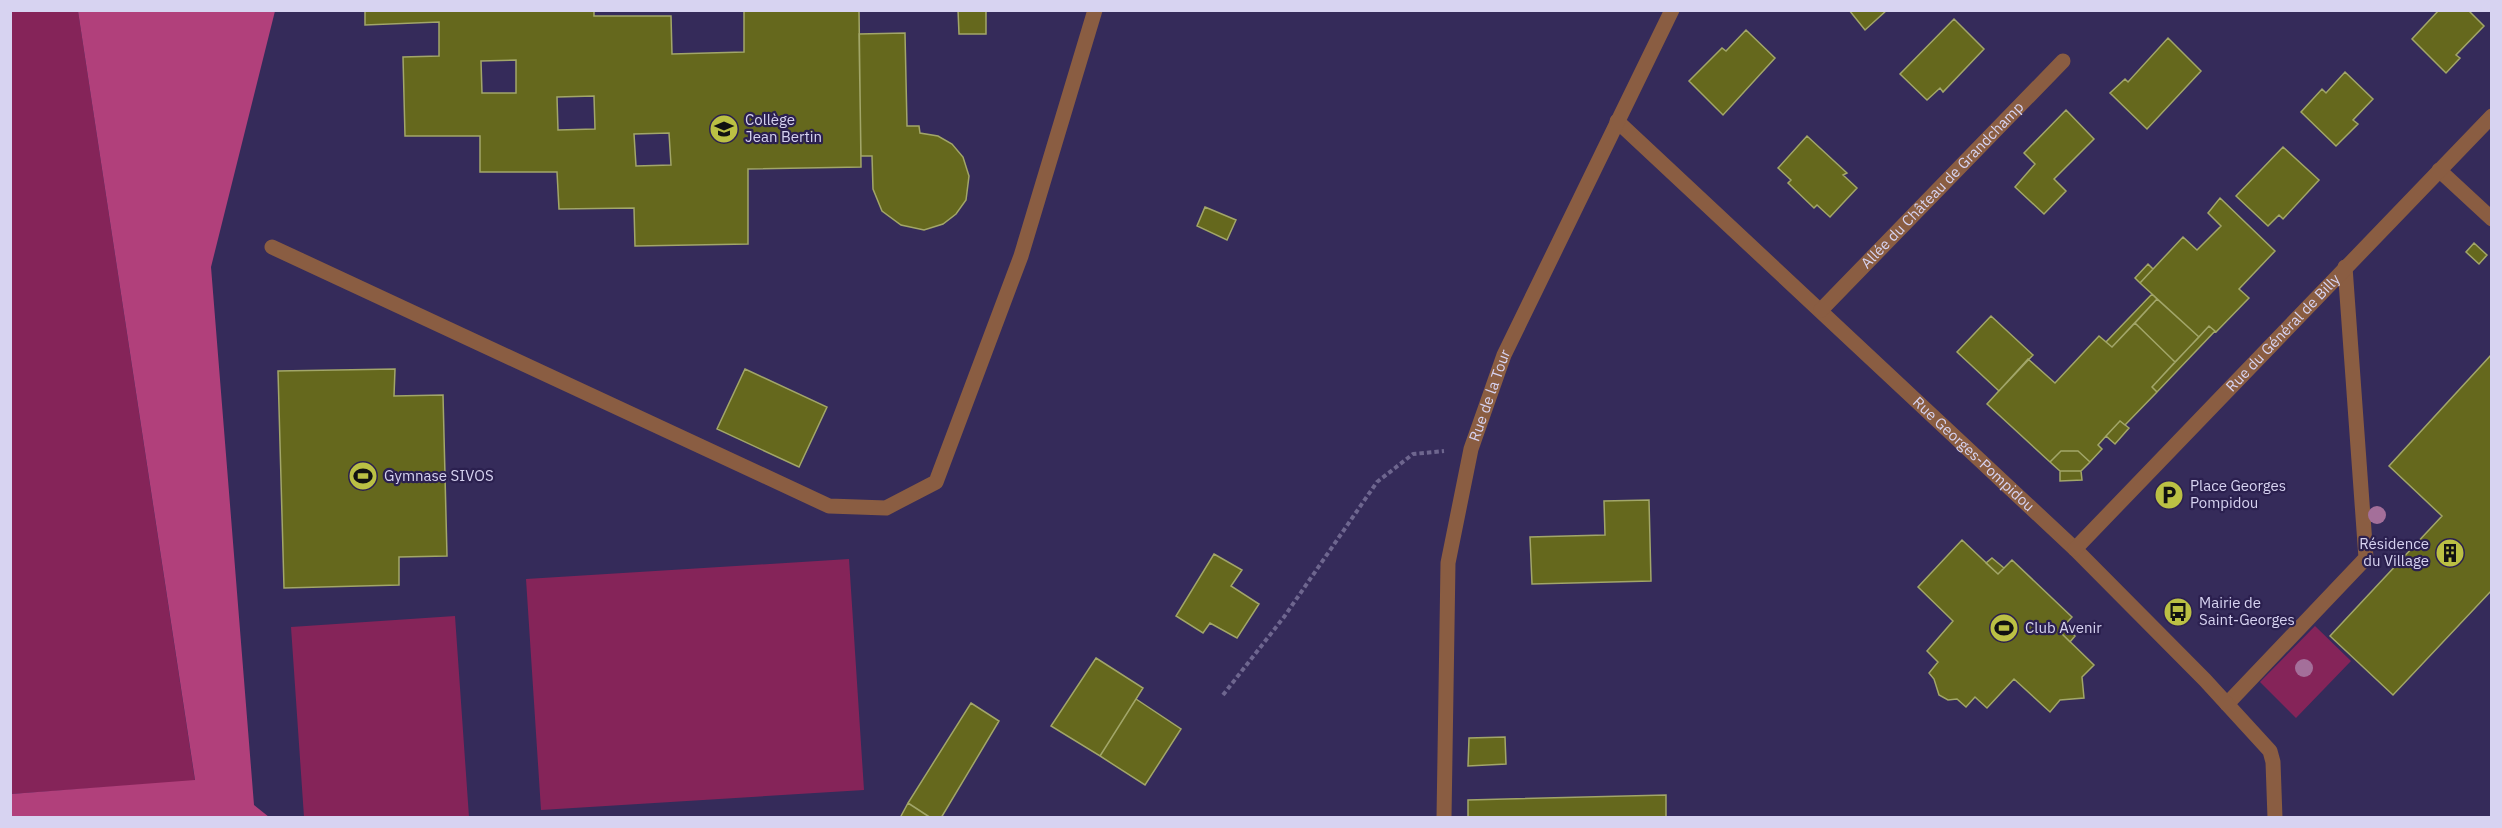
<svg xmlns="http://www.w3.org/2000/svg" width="2502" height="828" viewBox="0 0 2502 828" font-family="'IBM Plex Sans',sans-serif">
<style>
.green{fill:#852459}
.forest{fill:#b1407b}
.building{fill:#65681d;stroke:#a2a669;stroke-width:1.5;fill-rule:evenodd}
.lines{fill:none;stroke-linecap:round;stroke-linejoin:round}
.path{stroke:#6e668f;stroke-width:4;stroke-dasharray:4.5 3;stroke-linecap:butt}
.service{stroke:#8a5d42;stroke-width:15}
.minor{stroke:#8a5d42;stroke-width:15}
.tertiary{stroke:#8a5d42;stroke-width:15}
.tree{fill:#a46f9a}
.labels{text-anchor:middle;stroke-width:4.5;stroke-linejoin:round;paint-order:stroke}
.poi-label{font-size:15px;fill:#d7d3f1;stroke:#2b204f;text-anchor:start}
.street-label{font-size:15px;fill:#d7d3f1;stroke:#2b204f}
</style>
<rect width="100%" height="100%" fill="#352b5a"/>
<!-- green -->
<path class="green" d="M 11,11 L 78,11 L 195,781 L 11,794 Z
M 849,559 L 864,790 L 541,810 L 526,579 Z
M 455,616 L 469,817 L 304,817 L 291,627 Z
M 2315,626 L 2351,661 L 2296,718 L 2260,682 Z"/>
<!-- forest -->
<path class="forest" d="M 78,11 L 275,11 L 211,267 L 254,805 L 269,817 L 11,817 L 11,794 L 195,780 Z"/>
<!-- building -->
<path class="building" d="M 365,10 L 594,10 L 594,16 L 671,16 L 672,54 L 744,52 L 744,10 L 859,10 L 861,167 L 748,169 L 748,244 L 635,246 L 634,208 L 559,209 L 557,172 L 480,172 L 480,136 L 405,136 L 403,57 L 439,56 L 439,22 L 365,25 ZM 516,60 L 516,93 L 482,93 L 481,61 ZM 594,96 L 595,129 L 558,130 L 557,97 ZM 669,133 L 671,165 L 636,166 L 634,134 Z
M 958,10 L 986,10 L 986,34 L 959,34 Z
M 1849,10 L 1887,10 L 1865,30 Z
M 2439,10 L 2468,10 L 2484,26 L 2456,55 L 2460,58 L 2446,73 L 2412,39 Z
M 1954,19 L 1984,49 L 1943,92 L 1940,88 L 1927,100 L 1900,74 Z
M 1746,30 L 1775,58 L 1723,115 L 1689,81 L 1722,48 L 1726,51 Z
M 905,33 L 907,126 L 919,126 L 920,133 L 938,136 L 952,144 L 963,157 L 969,176 L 966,200 L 956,214 L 943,224 L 924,230 L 901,225 L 882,211 L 873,189 L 872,156 L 861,156 L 859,34 Z
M 2168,38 L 2201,71 L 2147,129 L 2110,93 L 2125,79 L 2128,82 Z
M 2345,72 L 2373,99 L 2353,120 L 2358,124 L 2336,146 L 2301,112 L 2322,89 L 2326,93 Z
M 2066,110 L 2094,139 L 2054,179 L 2066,191 L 2044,214 L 2015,187 L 2035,164 L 2024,153 Z
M 1807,136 L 1847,173 L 1843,175 L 1857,188 L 1830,217 L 1817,205 L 1814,208 L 1788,183 L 1791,180 L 1778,168 Z
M 2283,147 L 2319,180 L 2283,219 L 2279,215 L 2268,226 L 2236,196 Z
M 2220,198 L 2275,251 L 2239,289 L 2249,298 L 2216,332 L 2209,326 L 2199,337 L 2140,283 L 2183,237 L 2197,250 L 2221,226 L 2208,213 Z
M 1205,207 L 1236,220 L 1227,240 L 1197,226 Z
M 2474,243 L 2487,255 L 2479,264 L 2466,252 Z
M 2148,264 L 2153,269 L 2140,283 L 2135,278 Z
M 2152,294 L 2157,299 L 2112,347 L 2106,342 Z
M 2157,299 L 2199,337 L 2175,362 L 2135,323 Z
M 1991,316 L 2033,355 L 1999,391 L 1957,352 Z
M 2135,323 L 2175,362 L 2152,387 L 2157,392 L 2125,425 L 2120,421 L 2106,436 L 2098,445 L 2102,449 L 2090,462 L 2078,451 L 2061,451 L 2050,462 L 1987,404 L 2028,359 L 2055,383 L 2099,336 L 2112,347 Z
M 2209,326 L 2215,331 L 2157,392 L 2152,387 Z
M 2492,354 L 2492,590 L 2393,695 L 2330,636 L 2442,516 L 2389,466 Z
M 395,369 L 394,396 L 443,395 L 447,556 L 399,557 L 399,585 L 284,588 L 278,371 Z
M 745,369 L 827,407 L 799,467 L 717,429 Z
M 2120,421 L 2129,428 L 2115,444 L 2106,436 Z
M 2061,451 L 2078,451 L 2090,462 L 2081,471 L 2060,471 L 2050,462 Z
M 2060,471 L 2081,471 L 2082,480 L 2060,481 Z
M 1649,500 L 1651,581 L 1532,584 L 1530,537 L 1605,535 L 1604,501 Z
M 1962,540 L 1998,574 L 2012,560 L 2072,617 L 2059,631 L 2094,665 L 2082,677 L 2084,698 L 2060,700 L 2050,712 L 2014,679 L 1987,708 L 1975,697 L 1966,707 L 1957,699 L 1948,700 L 1939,695 L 1934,679 L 1929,673 L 1938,662 L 1927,651 L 1953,621 L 1918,587 Z
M 1214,554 L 1242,570 L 1231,586 L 1259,604 L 1237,638 L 1210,623 L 1203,633 L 1176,616 Z
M 1992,558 L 2004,568 L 1998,574 L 1986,563 Z
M 2064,625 L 2075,636 L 2070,642 L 2059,631 Z
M 1096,658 L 1143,688 L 1100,756 L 1051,726 Z
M 1136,699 L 1181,729 L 1145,785 L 1100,756 Z
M 971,703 L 999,721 L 941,818 L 931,818 L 908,803 Z
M 1505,737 L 1506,764 L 1468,766 L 1469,738 Z
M 1666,795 L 1666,818 L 1468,818 L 1468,800 Z
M 908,803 L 931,818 L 900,818 Z"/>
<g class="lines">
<!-- path -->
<path class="path" d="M 1223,695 L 1284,617 L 1377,482 L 1413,454 L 1444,451"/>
<!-- service -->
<path class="service" d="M 2439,170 L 2492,219
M 272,247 L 829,506 L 886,508 L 936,482 L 1021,256 L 1095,10
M 2227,704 L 2366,558 L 2345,267"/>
<!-- minor -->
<g class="minor">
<path id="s1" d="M 1617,121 L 2075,549 L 2205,680 L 2270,751 L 2273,762 L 2275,818"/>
<path id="s2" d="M 1821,310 L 2063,61"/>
<path id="s3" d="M 2075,549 L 2492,116"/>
</g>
<!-- tertiary -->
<path class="tertiary" id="s4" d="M 1444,818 L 1448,563 L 1471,449 L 1504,355 L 1672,10"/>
</g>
<!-- trees -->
<g class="tree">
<circle cx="2377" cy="515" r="9"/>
<circle cx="2304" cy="668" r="9"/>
</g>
<!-- icons -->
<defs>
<g id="school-disc" transform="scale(1.5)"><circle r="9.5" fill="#bbc044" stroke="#2b204f"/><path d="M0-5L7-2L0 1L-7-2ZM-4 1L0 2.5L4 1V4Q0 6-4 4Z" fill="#111"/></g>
<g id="stadium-disc" transform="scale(1.5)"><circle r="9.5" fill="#bbc044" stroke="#2b204f"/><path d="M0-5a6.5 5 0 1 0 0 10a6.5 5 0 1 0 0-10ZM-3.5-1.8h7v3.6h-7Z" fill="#111"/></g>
<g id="parking-disc" transform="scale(1.5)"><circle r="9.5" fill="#bbc044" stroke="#2b204f"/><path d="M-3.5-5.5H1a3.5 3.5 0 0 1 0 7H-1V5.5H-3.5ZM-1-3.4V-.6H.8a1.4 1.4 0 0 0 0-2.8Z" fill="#111"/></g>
<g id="building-disc" transform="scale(1.5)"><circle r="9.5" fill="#bbc044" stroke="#2b204f"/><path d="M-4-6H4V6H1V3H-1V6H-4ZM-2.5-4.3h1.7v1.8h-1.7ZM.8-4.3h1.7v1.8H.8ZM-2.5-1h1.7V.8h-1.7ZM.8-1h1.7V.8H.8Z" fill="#111"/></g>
<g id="bus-disc" transform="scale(1.5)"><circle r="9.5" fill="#bbc044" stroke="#2b204f"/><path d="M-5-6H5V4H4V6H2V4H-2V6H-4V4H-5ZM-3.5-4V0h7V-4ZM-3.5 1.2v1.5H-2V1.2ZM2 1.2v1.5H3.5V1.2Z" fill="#111"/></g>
</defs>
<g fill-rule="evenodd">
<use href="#school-disc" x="724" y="129"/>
<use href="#stadium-disc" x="363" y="476"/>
<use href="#parking-disc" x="2169" y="495"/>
<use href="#building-disc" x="2450" y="553"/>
<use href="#bus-disc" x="2178" y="612"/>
<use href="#stadium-disc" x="2004" y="628"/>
</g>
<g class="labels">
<!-- poi labels -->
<g class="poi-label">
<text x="745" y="125">Collège<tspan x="745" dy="17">Jean Bertin</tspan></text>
<text x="384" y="481">Gymnase SIVOS</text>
<text x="2190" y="491">Place Georges<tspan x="2190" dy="17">Pompidou</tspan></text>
<text x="2429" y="549" text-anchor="end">Résidence<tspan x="2429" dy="17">du Village</tspan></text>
<text x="2199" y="608">Mairie de<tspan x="2199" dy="17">Saint-Georges</tspan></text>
<text x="2025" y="633">Club Avenir</text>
</g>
<!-- street labels -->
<g class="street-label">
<text dy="5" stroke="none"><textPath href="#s2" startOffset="174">Allée du Château de Grandchamp</textPath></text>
<text dy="5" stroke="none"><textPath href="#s3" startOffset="300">Rue du Général de Billy</textPath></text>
<text dy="5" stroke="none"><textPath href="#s4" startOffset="428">Rue de la Tour</textPath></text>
<text dy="5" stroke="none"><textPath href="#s1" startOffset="488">Rue Georges-Pompidou</textPath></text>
</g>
</g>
<!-- border -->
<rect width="2502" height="828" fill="none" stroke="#d7d3f1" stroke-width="24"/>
</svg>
